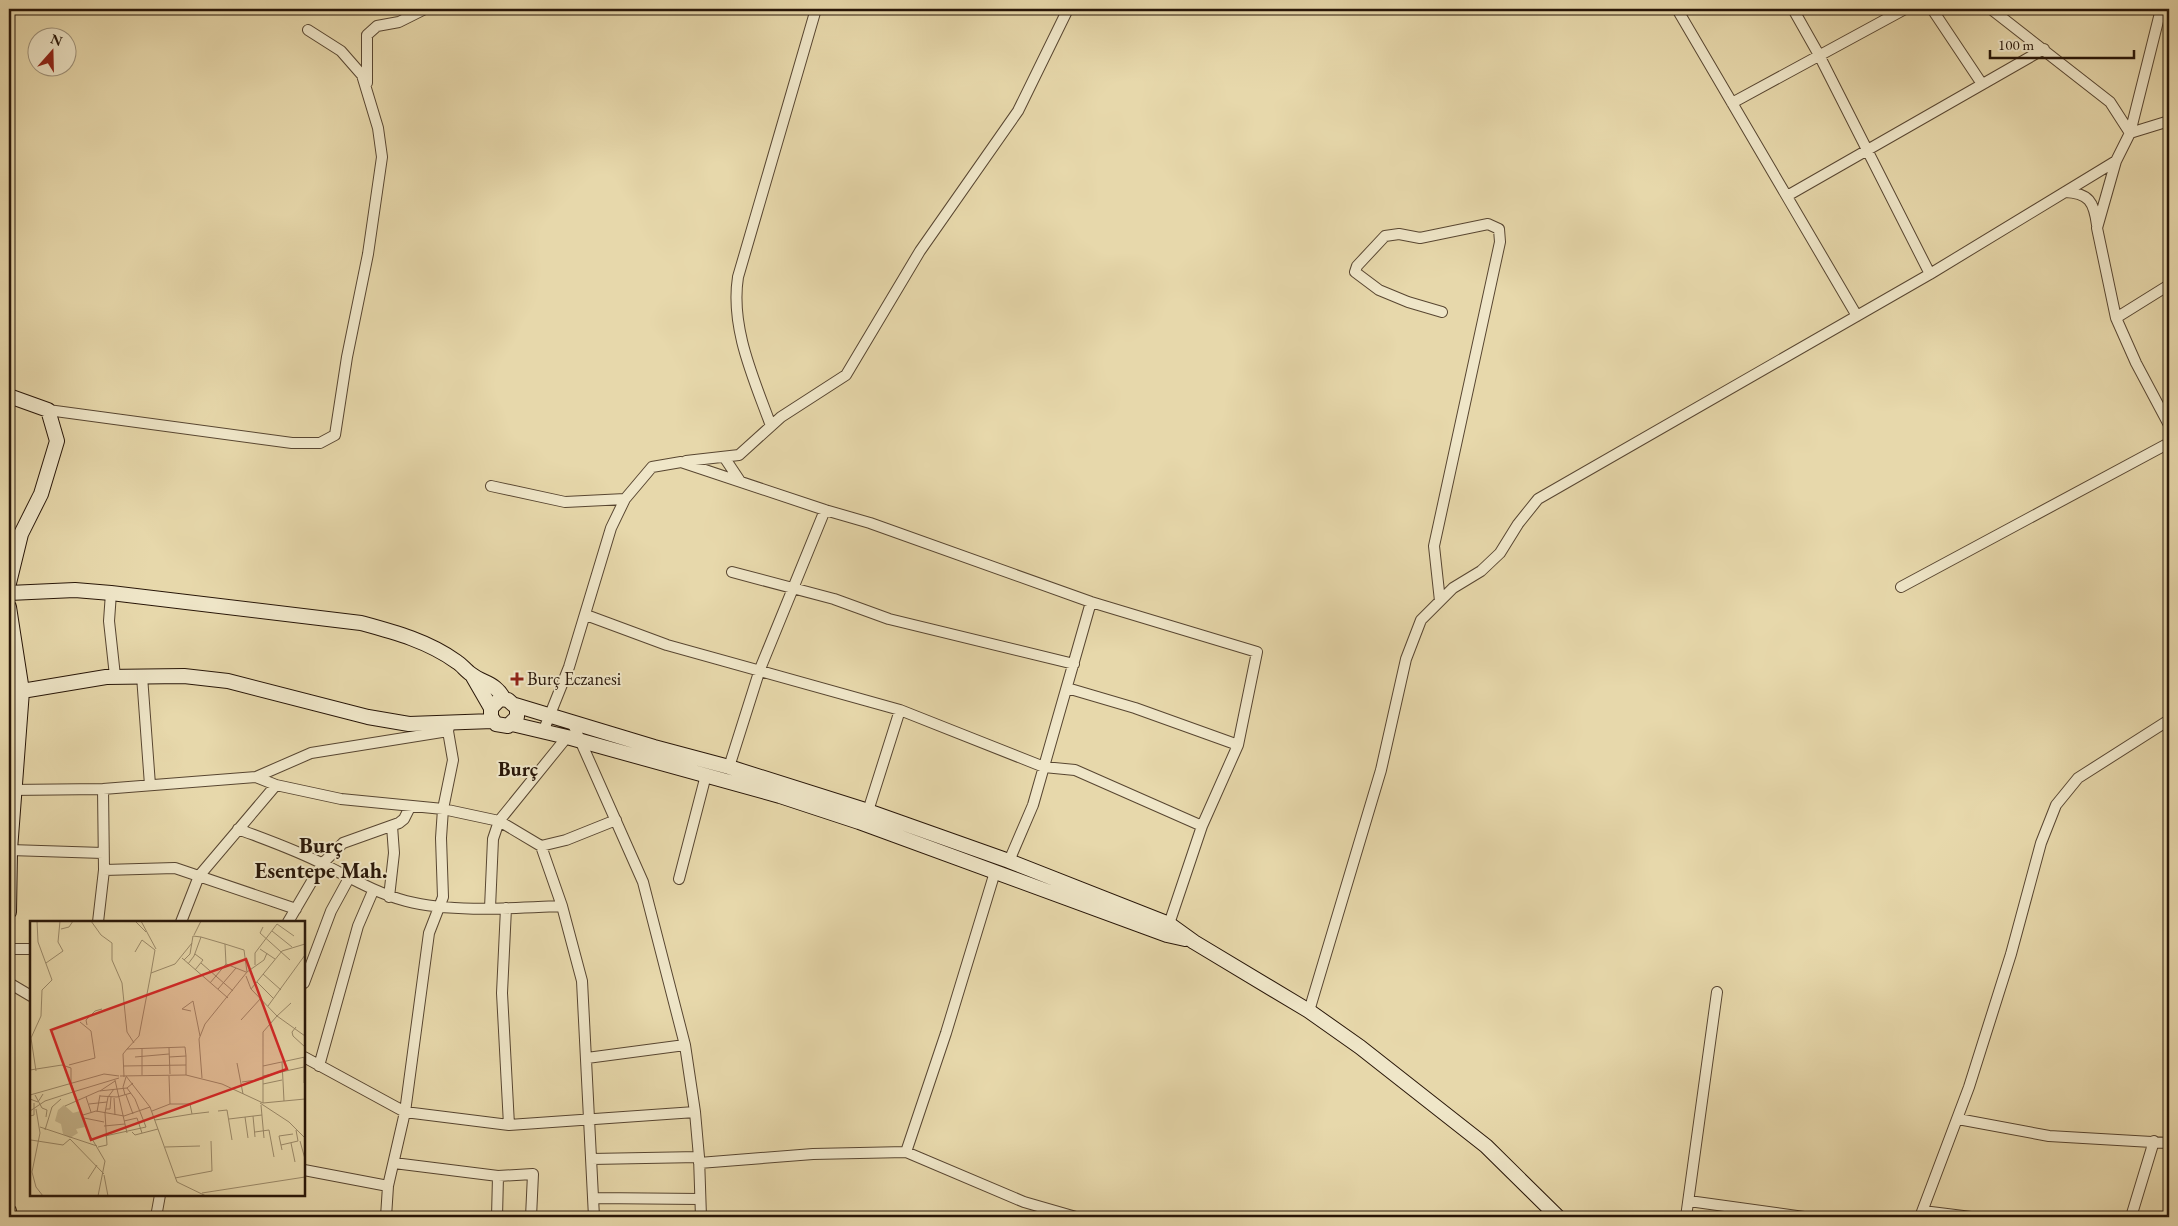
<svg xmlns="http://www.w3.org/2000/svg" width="2178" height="1226" viewBox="0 0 2178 1226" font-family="'EB Garamond',serif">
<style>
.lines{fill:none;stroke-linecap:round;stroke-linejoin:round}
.street-casing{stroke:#584631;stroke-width:12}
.secondary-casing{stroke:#281608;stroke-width:16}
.street{stroke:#efe6c8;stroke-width:10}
.secondary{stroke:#efe6c8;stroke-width:14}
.poi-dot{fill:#8f2418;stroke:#efe6c8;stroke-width:2}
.labels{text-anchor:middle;stroke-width:4;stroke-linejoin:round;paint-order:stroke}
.poi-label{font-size:18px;fill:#281608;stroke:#efe6c8;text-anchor:start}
.quarter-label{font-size:20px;font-weight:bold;fill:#281608;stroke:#efe6c8}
.district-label{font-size:22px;font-weight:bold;fill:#281608;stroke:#efe6c8}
.inset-road{fill:none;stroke:#9b8a6a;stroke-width:1}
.view{fill:#d62828;fill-opacity:0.15;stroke:#d62828;stroke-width:2.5}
.inset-edge{fill:none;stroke:#281608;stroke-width:2.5}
</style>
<rect width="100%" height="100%" fill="#e7d8ab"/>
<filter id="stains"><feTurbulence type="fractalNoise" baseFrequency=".004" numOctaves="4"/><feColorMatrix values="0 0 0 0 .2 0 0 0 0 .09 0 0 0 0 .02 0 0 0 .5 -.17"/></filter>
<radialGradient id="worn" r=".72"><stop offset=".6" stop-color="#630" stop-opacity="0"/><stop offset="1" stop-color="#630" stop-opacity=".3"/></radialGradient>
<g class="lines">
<!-- street casing -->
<g class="street-casing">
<path id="street" d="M 1677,9 L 1857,316
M 1793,9 L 1819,55 L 1930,274
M 1932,9 L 1982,84
M 1991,9 L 2110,102 L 2130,133
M 367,83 L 367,35 L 377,26 L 399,22 L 425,9
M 1732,103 L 1905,9
M 2169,121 L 2130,133 L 2116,161 L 2097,228 L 2116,318 L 2136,363 L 2169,425
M 2130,133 L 2161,9
M 2065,192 C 2089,193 2094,202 2097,225
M 1787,196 L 2044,49
M 2116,318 L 2169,285
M 48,410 L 292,443 L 320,443 L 335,435 L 347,357 L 368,254 L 382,157 L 378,128 L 362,75 L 341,51 L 308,30
M 771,426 C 754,379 730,328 738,277 L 816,9
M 724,457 L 740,481
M 686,461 L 739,455 L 781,417 L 846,375 L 920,251 L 1018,111 L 1068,9
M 491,486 L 565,502 L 625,499
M 732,572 L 834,599 L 889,619 L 1074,664
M 1901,587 L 2169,443
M 111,593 L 109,621 L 115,676
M 1440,601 L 1434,546 L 1500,242 L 1499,229 L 1488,224 L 1420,238 L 1399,234 L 1385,236 L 1357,266 L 1355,272 L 1379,290 L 1408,302 L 1442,312
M 586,615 L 667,645 L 900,710 L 1044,767 L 1075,770 L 1202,826
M 142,676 L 150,785
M 572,722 L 643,882 L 685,1045 L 695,1112 L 699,1157 L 701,1217
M 543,732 L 569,667 L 611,528 L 625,499 L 652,467 L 681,462 L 825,510 L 870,523 L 1091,602 L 1257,652 L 1238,745 L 1135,708 L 1067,688
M 729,767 L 760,669 L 825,510
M 256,777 L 311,753 L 448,731
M 9,790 L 103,789 L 256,777 L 276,785 L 341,799 L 443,809 L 499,821 L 541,846 L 566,840 L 616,820
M 868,811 L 900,710
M 238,829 C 267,840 296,850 323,864 C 351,878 376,893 406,901 C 453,913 514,908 562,906
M 541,846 L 562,906 L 582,981 L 594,1217
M 10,850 L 103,853
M 1009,861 L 1033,805 L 1091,602
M 104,870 L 175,868 L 296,909
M 995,872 L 946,1033 L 906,1152 L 1024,1202 L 1076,1217
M 679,879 L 706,775
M 389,897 L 394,853 L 392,826
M 490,908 L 493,839 L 499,821 L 567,737
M 506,908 L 502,993 L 509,1125
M 98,922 L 104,870 L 103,789
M 181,922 L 199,876 L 276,785
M 288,922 L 322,864 L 343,843 L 399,823 L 404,819 L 410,807
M 1169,924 L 1202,826 L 1238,745
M 9,949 L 31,949
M 9,983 L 31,996
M 304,983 L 331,911 L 349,878
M 1309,1011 L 1381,770 L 1406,659 L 1421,620 L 1453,588 L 1481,571 L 1500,553 L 1518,524 L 1538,499 L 1930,274 L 2116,161
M 304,1057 L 405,1112 L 509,1125 L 695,1112
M 587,1058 L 685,1045
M 319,1066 L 358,926 L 373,891
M 1958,1119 L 2049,1136 L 2169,1143
M 591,1159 L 699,1157
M 394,1163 L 498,1176 L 533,1174 L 531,1217
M 699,1163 L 813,1154 L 906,1152
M 304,1170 L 388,1186
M 594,1198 L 700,1199
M 1689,1201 L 1804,1217
M 1923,1211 L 1971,1217
M 156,1217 L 160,1195
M 386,1217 L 388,1186 L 405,1112 L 429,933 L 443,897 L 441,838 L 443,809 L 453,760 L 448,731 L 450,723
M 497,1217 L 498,1176
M 1686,1217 L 1717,992
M 1920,1217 L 1969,1087 L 2011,954 L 2041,843 L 2056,805 L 2078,778 L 2169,720
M 2131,1217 L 2154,1141"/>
</g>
<!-- secondary casing -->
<g class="secondary-casing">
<path id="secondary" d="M 9,396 L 48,410 L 57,441 L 41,494 L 21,534 L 9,583
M 9,593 L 75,590 L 111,593 L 361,623 C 394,632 428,641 457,662 C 462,665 466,671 471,674 C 484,684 495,682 504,699
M 9,607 L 22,691 L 10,850 L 9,912
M 472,675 L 491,708 L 491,717 L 496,724 L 508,726 L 517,717 L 517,708 L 508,700 L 500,699 L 491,708
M 9,690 L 22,691 L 106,677 L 184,676 L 228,681 L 368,717 L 409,724 L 493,721
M 515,705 L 654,747 L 729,767 L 868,811 L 1009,861 L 1169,924 L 1194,942 L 1309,1011 L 1360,1047 L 1486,1146 L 1558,1217
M 512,724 L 567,737 L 780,796 L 859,822 L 1167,935 L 1185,939
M 9,1211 L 10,1217"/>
</g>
<!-- street -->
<use href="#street" class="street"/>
<!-- secondary -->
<use href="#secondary" class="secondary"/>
</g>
<!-- markers -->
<path class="poi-dot" d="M514.5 671.5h5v5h5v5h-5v5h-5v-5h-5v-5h5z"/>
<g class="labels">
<!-- poi labels -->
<g class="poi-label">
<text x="527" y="685">Burç Eczanesi</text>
</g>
<!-- quarter labels -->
<g class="quarter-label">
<text x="518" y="776">Burç</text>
</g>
<!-- district labels -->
<g class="district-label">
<text x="321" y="853">Burç<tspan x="321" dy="25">Esentepe Mah.</tspan></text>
</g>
</g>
<!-- overview -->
<g transform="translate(30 921)">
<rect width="275" height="275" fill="#e7d8ab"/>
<path d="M 34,184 L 43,192 L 50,190 L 55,206 L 46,208 L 48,212 L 40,217 L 33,213 L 31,203 L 25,200 L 28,189 Z" fill="#c7b78f"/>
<path class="inset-road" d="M 61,0 L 71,14 L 82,22 L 82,39 L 92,62 L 97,111 L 104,122M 105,0 L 116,11M 111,0 L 126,28M 233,6 L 230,12 L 260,39M 31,8 L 39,6 L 43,0M 242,10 L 262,26M 164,14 L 171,0M 230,28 L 245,38M 105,31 L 112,19 L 125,29 L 121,52M 152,37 L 198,77M 154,39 L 160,33 L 163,15 L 171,16M 16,42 L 33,30 L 28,21 L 30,0M 171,42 L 203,70M 158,43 L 164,35 L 171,16 L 195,23M 196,43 L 216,51M 225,44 L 225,32 L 247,3 L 264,15M 165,49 L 173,39 L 165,33M 233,53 L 251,69M 216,55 L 221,68 L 247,95 L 261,82M 227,61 L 244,78M 180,62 L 196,43 L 195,23 L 214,29 L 217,51M 188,68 L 206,47M 221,68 L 252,30 L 275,23M 238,85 L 275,34M 161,90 L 152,88 L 163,80 L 170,115M 211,99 L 231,77M 57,104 L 56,99 L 65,90 L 72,88M 266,106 L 262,111 L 263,115 L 275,126M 139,127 L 140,153M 97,128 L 109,115 L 121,52 L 145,43 L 162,22M 105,136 L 139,133M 274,136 L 274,162M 252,141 L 254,180M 207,142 L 213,173M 39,144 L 65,137 L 61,110 L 50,101M 94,145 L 156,144M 233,145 L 275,136M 0,149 L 32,144 L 41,147 L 41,162 L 58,211 L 75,240 L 68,275M 6,150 L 1,117 L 11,95 L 12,69 L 22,59 L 8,21 L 7,0M 112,154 L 112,128M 156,154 L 156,135M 90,155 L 156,154 L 192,163 L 233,182 L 275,178M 96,155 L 120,186 L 147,261 L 176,275M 139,155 L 140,183 L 160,183 L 162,193 L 179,191M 233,155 L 274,146M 94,156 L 93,133 L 97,128 L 155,126 L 156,135 L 139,136M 172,157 L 169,118 L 175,103 L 217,51 L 234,39 L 237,32M 85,159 L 97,212M 212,161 L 233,158M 233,163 L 252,159M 46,170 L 89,157M 70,170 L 85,160M 0,174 L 74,153 L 89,155M 5,174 L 12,187 L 17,189 L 16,196M 95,174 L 93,166 L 96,156M 96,174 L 103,193M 70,175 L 87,176 L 101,172M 56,176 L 61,191M 84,177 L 85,194M 0,178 L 8,181 L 13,173M 230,182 L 259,201 L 275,217M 233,182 L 233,111 L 247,95 L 275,115M 59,183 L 77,181M 231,184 L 234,217M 35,185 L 69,170 L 97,167 L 103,162M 6,188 L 10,212 L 2,251 L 6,266 L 13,275M 76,188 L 80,188 L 81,176M 0,190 L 15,180 L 46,170M 122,190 L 140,183M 188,190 L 197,189 L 202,219M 67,191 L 70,174M 53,194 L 66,190 L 94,195 L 120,186M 0,195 L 4,194 L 4,182M 223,195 L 225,216M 215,196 L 218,217M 54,197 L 74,201M 199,198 L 232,194M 125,199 L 162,193M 94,200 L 107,197 L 112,212M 74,205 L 95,203M 10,206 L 67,225M 15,209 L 22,186 L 31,178M 102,211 L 105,214 L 128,208M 225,211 L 239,209 L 244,236M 75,215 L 116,206 L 105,178 L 97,167M 1,219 L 33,224 L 40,218 L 74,253M 270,220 L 275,238M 261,222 L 265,241M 251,224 L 268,220 L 266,209M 68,226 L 77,224 L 75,192 L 78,176 L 84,168M 135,226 L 170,225M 252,229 L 249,215 L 263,213M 74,254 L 78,275M 145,257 L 182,250 L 181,220M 58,258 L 67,244M 172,272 L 275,256"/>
<path class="view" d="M 216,38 L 257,148 L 61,219 L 21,109 Z"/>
<rect width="275" height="275" class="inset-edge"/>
</g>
<!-- margin -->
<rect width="2178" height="1226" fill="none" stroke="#e7d8ab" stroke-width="30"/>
<rect x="10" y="10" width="2158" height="1206" fill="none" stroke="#281608" stroke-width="2.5"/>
<rect x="15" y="15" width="2148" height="1196" fill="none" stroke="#281608"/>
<!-- north arrow -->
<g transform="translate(52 52) rotate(20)"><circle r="24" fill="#efe6c8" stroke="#9f937b"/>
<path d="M0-4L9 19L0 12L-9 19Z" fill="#8f2418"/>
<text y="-8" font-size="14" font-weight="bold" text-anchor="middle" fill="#281608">N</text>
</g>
<!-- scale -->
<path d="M1990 50v8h144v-8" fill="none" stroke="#281608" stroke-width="2.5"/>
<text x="1998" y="50" font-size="15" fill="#281608" stroke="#efe6c8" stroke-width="4" paint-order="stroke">100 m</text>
<rect width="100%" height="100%" filter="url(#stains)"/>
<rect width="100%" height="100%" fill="url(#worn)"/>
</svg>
